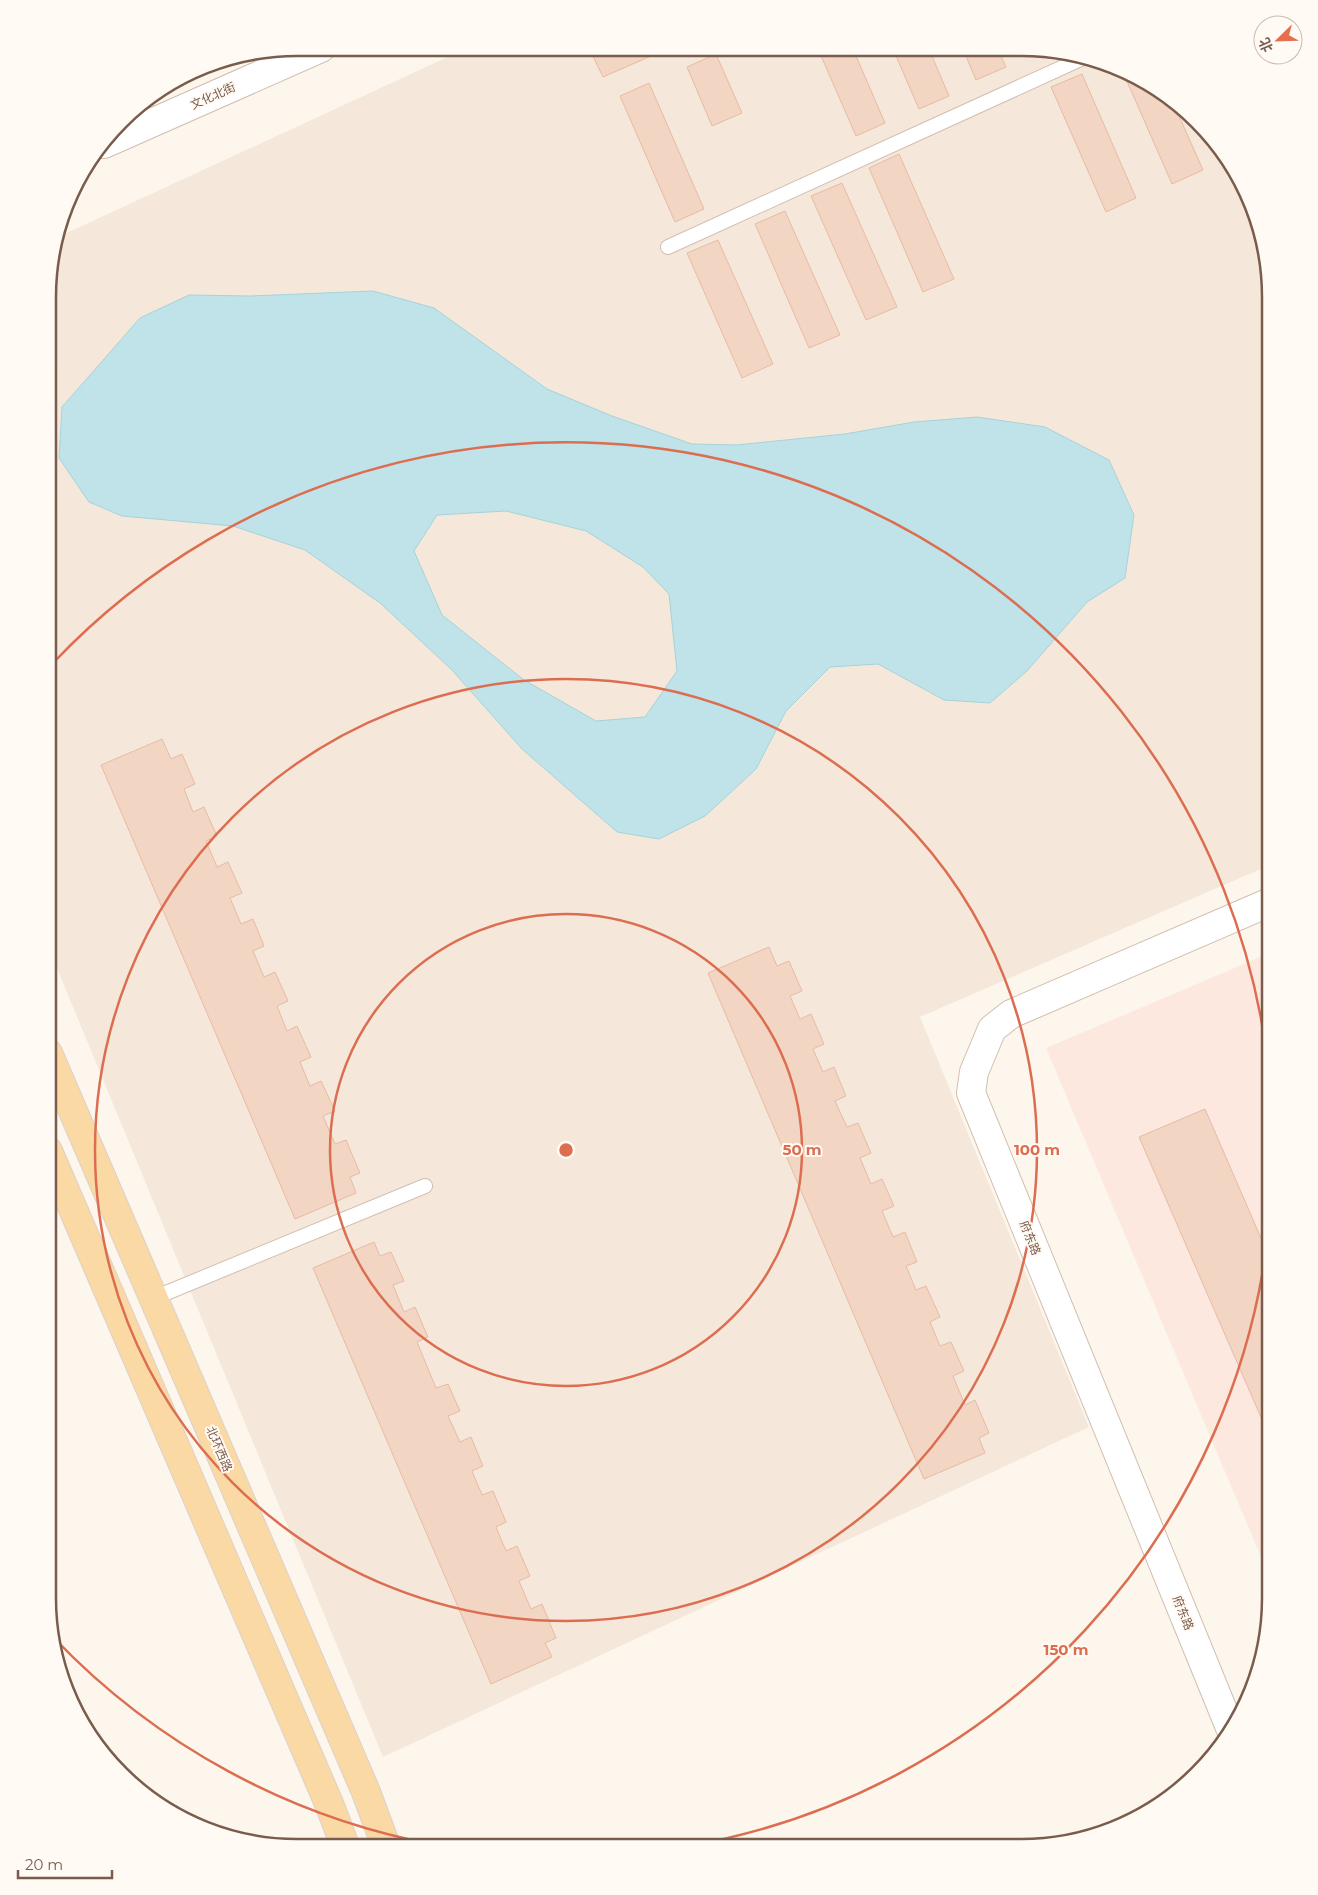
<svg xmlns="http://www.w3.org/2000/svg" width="1318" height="1895" viewBox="0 0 1318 1895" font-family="Montserrat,'Noto Sans SC',sans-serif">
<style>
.residential{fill:#f5e8da}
.commercial{fill:#fde8e0}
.water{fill:#bfe3e8;stroke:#a5d3da;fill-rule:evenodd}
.building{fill:#f3d5c3;stroke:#e6bba3}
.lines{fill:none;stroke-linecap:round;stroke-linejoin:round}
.service-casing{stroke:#d1beb0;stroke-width:16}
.minor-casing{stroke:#d1beb0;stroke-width:30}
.tertiary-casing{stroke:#d1beb0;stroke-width:30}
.primary-casing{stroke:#dad1cd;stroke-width:30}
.service{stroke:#fff;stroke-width:14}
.minor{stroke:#fff;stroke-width:28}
.tertiary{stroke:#fff;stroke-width:28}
.primary{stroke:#fbd9a5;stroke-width:28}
.ring{fill:none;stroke:#dc6d51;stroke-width:2.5}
.labels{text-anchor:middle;stroke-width:4;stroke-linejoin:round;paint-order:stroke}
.street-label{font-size:12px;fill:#7a5c4d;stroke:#fffaf3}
.rim{fill:none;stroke:#7a5c4d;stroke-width:2.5}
.centre{fill:#dc6d51;stroke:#fffaf3;stroke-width:2.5}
.ring-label{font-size:15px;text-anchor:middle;font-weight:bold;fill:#dc6d51;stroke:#fffaf3;stroke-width:4;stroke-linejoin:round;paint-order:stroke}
</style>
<rect width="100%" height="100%" fill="#fdf6ec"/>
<!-- residential -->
<path class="residential" d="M 467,48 L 1054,50 L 1116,66 L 1173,99 L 1219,145 L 1242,182 L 1235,185 L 1267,260 L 1270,297 L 1270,865 L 920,1017 L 1089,1427 L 383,1757 L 49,949 L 50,264 L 60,236 Z"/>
<!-- commercial -->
<path class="commercial" d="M 1270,953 L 1270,1578 L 1046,1048 Z"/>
<!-- water -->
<path class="water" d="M 373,291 L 434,308 L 547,389 L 612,416 L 692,444 L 736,445 L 845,434 L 914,422 L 977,417 L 1045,427 L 1109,460 L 1134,515 L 1125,578 L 1087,602 L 1027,671 L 990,703 L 944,700 L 878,664 L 830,667 L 786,711 L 756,769 L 705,816 L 659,839 L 617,832 L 522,749 L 451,669 L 380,603 L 305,550 L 233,526 L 122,516 L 89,502 L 59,458 L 62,407 L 140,318 L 189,295 L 250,296 ZM 506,511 L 586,531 L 643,567 L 669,594 L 677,671 L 645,717 L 596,721 L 524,680 L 442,615 L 414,551 L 437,515 Z"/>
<!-- building -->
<path class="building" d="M 589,48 L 667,49 L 603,77 Z
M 818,49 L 853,49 L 885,123 L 856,136 Z
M 893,49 L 929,49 L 949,96 L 919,109 Z
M 963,49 L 998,50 L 1006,67 L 976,80 Z
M 1036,50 L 1052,50 L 1039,56 Z
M 716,54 L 742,113 L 712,126 L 687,67 Z
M 1122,70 L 1171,98 L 1203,170 L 1172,184 Z
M 1082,74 L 1136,198 L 1106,212 L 1051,87 Z
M 649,83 L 704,209 L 675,222 L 620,96 Z
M 899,154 L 954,279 L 923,292 L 869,168 Z
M 842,183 L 897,307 L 866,320 L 811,196 Z
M 785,211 L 840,335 L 809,348 L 755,224 Z
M 718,240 L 773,364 L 742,378 L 687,253 Z
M 162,739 L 171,759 L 182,754 L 195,784 L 184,789 L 193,812 L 204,807 L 217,836 L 206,841 L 217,867 L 228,862 L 242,893 L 230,898 L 241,924 L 253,919 L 264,946 L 253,951 L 264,977 L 275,972 L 288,1001 L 277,1006 L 287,1031 L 297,1026 L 311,1057 L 300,1062 L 310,1086 L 321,1081 L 335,1111 L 323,1116 L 335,1144 L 346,1140 L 360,1173 L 350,1177 L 356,1193 L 295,1219 L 101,765 Z
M 769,947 L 777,966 L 789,961 L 802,991 L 790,996 L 800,1019 L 811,1014 L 824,1044 L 813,1049 L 823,1072 L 834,1067 L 846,1096 L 835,1101 L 847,1127 L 858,1123 L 871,1153 L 860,1158 L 871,1184 L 882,1179 L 894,1206 L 882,1211 L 893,1237 L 905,1232 L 917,1262 L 906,1266 L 916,1290 L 926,1286 L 940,1317 L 930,1322 L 940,1346 L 951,1342 L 964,1371 L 953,1376 L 965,1405 L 975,1400 L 989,1433 L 979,1438 L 985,1453 L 924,1479 L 708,973 Z
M 1205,1109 L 1270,1259 L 1270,1438 L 1139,1137 Z
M 374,1242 L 380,1256 L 391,1252 L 404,1281 L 393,1285 L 404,1312 L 415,1307 L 428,1337 L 417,1342 L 436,1388 L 448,1384 L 460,1411 L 448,1416 L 460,1442 L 471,1437 L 483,1466 L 472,1471 L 482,1495 L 493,1491 L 506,1522 L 496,1527 L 506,1551 L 517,1546 L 530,1576 L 519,1581 L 531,1609 L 542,1604 L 556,1638 L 545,1643 L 552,1657 L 491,1684 L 313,1268 Z"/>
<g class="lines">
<!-- service casing -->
<g class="service-casing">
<path id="service" d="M 668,247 L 1083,58
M 154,1298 L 425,1186"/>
</g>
<!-- minor casing -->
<g class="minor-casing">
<path id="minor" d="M 1231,1730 L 971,1093 L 974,1072 L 992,1029 L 1011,1014 L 1270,902"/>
</g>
<!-- tertiary casing -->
<g class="tertiary-casing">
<path id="tertiary" d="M 104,144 L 321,48"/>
</g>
<!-- primary casing -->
<g class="primary-casing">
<path id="primary" d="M 48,1053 L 366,1792 L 386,1846
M 48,1151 L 330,1806 L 345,1846"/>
</g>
<!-- service -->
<use href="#service" class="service"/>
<!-- minor -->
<use href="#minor" class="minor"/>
<!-- tertiary -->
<use href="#tertiary" class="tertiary"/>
<!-- primary -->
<use href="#primary" class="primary"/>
</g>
<!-- distance rings -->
<g class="ring">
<circle cx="566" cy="1150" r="236"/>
<circle cx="566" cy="1150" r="471"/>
<path d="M1270 1218A707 707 0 0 1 689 1846M437 1845A707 707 0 0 1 53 1637M53 663A707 707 0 0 1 1270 1082"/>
</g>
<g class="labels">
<!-- street labels -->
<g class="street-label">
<text transform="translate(213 96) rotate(-24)" y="4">文化北街</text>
<text transform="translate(1030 1238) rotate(68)" y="4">府东路</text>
<text transform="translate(219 1449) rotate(67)" y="4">北环西路</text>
<text transform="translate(1183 1613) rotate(68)" y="4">府东路</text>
</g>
</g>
<!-- crop -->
<path d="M0 0H1318V1895H0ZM297 56H1021A241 241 0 0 1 1262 297V1598A241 241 0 0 1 1021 1839H297A241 241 0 0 1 56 1598V297A241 241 0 0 1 297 56Z" fill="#fffaf3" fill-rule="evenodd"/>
<path class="rim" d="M297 56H1021A241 241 0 0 1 1262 297V1598A241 241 0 0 1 1021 1839H297A241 241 0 0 1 56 1598V297A241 241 0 0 1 297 56Z"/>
<circle cx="566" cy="1150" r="8" class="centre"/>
<g class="ring-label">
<text x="802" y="1155">50 m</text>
<text x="1037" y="1155">100 m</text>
<text x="1066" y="1655">150 m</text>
</g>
<!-- north arrow -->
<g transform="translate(1278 40) rotate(247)"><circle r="24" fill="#fffaf3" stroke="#cabbb1"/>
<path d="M0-4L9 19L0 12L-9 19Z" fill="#e76f51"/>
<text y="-8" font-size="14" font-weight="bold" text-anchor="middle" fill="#7a5c4d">北</text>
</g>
<!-- scale -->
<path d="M18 1870v8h94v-8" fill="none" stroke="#7a5c4d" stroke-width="2.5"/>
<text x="25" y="1870" font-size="15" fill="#7a5c4d" stroke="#fffaf3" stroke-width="4" paint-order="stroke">20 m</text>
</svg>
